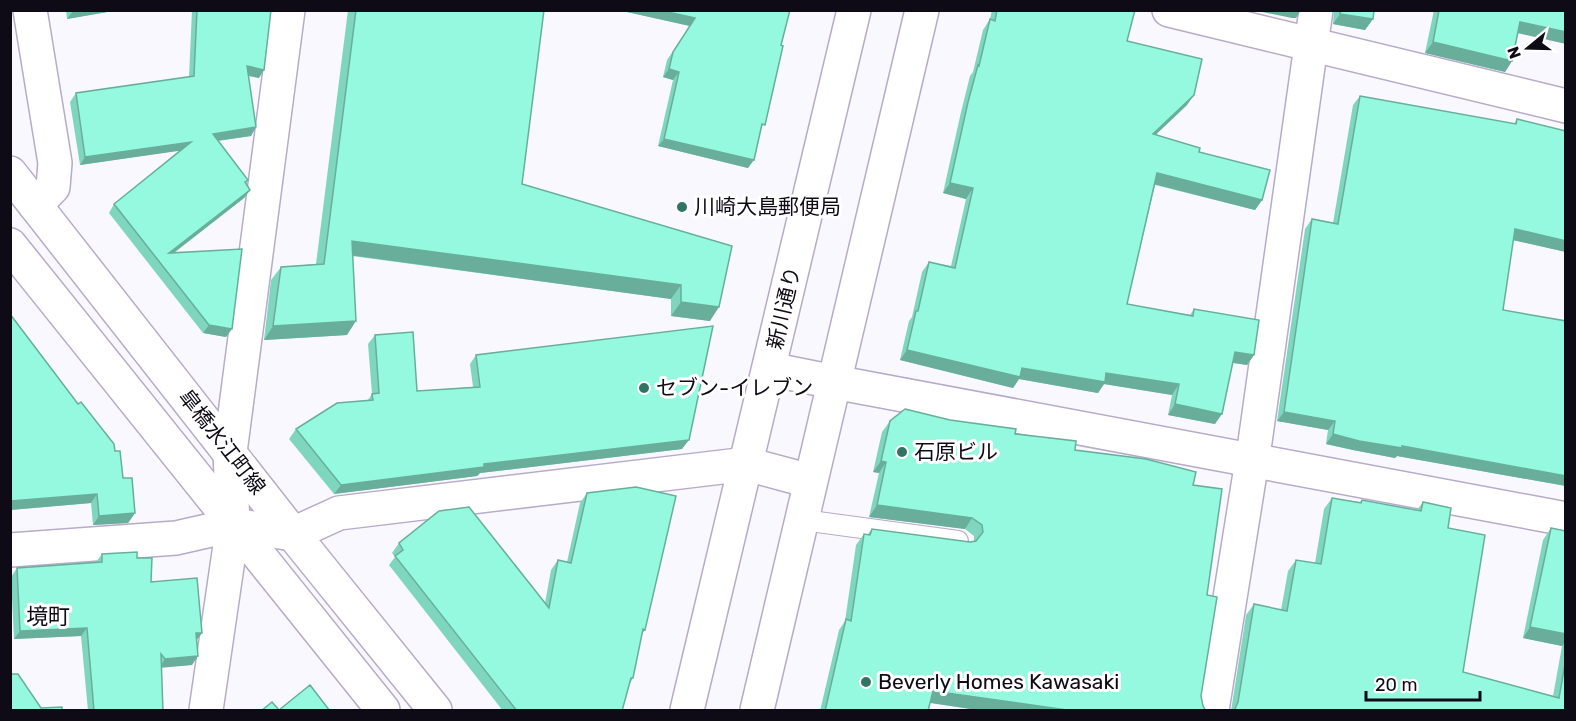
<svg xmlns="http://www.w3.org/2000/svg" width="1576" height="721" viewBox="0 0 1576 721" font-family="Rubik,'Noto Sans JP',sans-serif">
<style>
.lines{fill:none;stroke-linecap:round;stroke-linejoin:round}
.lane-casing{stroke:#b6abc9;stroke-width:22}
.street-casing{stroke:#b6abc9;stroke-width:36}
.secondary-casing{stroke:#b6abc9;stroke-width:36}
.lane{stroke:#fff;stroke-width:20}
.street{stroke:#fff;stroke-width:33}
.secondary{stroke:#fff;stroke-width:33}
.wall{fill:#7fd6bf}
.shaded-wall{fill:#68ae9b}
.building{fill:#94f9de;stroke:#68ae9b;stroke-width:1.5}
.poi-dot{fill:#327463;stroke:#fff;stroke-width:2}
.labels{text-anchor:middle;stroke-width:6;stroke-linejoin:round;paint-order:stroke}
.poi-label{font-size:21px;fill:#0f0b16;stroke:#fff;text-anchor:start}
.street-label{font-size:21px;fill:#0f0b16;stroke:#fff}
.neighbourhood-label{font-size:22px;fill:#0f0b16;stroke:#fff}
</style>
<rect width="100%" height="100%" fill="#faf8ff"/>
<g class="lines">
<!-- lane casing -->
<g class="lane-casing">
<path id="lane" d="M 803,520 L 958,541"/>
</g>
<!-- street casing -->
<g class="street-casing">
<path id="street" d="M 30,10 L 55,163 L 53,187 L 35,205
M 1169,10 L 1566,106
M 834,382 L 1566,519
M 10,550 L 176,538 L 233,525 L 293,534 L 339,513 L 747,464
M 206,710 L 233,525 L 230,452 L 288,10
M 1212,710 L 1255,442 L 1316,10"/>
</g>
<!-- secondary casing -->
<g class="secondary-casing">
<path id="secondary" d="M 10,173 L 293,534 L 435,710
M 10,245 L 383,710
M 769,369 L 834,382
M 747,464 L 810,481
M 687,710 L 854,10
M 757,710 L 922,10"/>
</g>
<!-- lane -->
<use href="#lane" class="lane"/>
<!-- street -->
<use href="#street" class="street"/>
<!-- secondary -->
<use href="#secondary" class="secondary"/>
</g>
<!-- wall -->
<path class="wall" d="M 66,10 L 119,10 L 67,19 Z
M 192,10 L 271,10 L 259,78 L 248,76 L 256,127 L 251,136 L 218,141 L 248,180 L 246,184 L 250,190 L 244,198 L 174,253 L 226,337 L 203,333 L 109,213 L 114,204 L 180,150 L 80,165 L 70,102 L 76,93 L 189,77 Z
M 348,10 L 544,10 L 522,184 L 732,246 L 710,321 L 671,316 L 671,299 L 352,256 L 347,335 L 264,340 L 271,280 L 281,267 L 316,264 Z
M 618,10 L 790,10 L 760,132 L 748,168 L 658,146 L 673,80 L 663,77 L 667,60 L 690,26 Z
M 992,10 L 1135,10 L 1127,41 L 1187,105 L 1156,134 L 1199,152 L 1262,200 L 1255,210 L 1155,185 L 1127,304 L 1190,315 L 1194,309 L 1254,355 L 1247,365 L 1233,363 L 1215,424 L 1168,415 L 1172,395 L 1104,384 L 1098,393 L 1019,379 L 1013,388 L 900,360 L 909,321 L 912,317 L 922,272 L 929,262 L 951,266 L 966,199 L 943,193 L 961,112 L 970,76 L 973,72 L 983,30 L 990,19 Z
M 1334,10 L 1374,10 L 1373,19 L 1365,30 L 1333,24 Z
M 1434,10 L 1566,10 L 1518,33 L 1512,61 L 1505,72 L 1425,53 Z
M 1360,96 L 1514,124 L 1517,119 L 1566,131 L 1566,252 L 1513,240 L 1503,310 L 1566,321 L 1566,486 L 1397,456 L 1395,458 L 1353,450 L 1326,444 L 1328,430 L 1277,421 L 1305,229 L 1312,219 L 1333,223 L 1353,105 Z
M 10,314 L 78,404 L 115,451 L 135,513 L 128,523 L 93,525 L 91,503 L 10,510 Z
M 375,335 L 417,391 L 473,387 L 470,364 L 476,355 L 682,449 L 480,473 L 477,476 L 334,494 L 289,439 L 296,429 L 368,400 L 372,394 L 368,344 Z
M 950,420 L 1015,434 L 1075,450 L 1193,485 L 1207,595 L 1201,696 L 1203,706 L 1206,711 L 984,711 L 930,703 L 928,711 L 820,711 L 839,630 L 845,621 L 856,545 L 864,534 L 868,534 L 872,529 L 970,542 L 974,541 L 974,536 L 965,529 L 869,517 L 879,473 L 873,472 L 882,432 L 890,421 Z
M 587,493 L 645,630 L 641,635 L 633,678 L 629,685 L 622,711 L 503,711 L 389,565 L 395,557 L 392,553 L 399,543 L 545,603 L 551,570 L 558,560 L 567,562 L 580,503 Z
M 1332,498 L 1360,502 L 1362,500 L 1417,510 L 1423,502 L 1448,528 L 1463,672 L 1553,696 L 1562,646 L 1523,638 L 1543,540 L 1551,528 L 1566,531 L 1566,711 L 1231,711 L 1246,615 L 1254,604 L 1281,610 L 1288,571 L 1296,560 L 1315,563 L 1324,509 Z
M 102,554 L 137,558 L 151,582 L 197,640 L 192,665 L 161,667 L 163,711 L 88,711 L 81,636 L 14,639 L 11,577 L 17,568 L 96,562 Z"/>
<!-- shaded-wall -->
<path class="shaded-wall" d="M 77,10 L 119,10 L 67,19 L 73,11 Z
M 618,10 L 659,10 L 695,18 L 690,26 Z
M 1252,10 L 1301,10 L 1296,18 L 1292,18 Z
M 1340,14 L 1373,19 L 1365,30 L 1333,24 Z
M 1520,22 L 1566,32 L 1566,44 L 1513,32 Z
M 1433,42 L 1512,61 L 1505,72 L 1425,53 Z
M 247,66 L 264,70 L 259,78 L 241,74 Z
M 669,69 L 679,72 L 673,80 L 663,77 Z
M 1194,95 L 1187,105 L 1146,144 L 1153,134 Z
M 256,127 L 251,136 L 208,142 L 213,134 Z
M 664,139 L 754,160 L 748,168 L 658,146 Z
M 191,142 L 185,150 L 80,165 L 85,157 Z
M 1157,173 L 1262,200 L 1255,210 L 1150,183 Z
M 950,183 L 973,188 L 966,199 L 943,193 Z
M 250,190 L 244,198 L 163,261 L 169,253 Z
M 1515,229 L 1566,241 L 1566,252 L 1508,239 Z
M 352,241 L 681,285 L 671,299 L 342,254 Z
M 681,302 L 719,307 L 710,321 L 671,316 Z
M 356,321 L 347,335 L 264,340 L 273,326 Z
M 209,325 L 232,329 L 226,337 L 203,333 Z
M 907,350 L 1022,368 L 1106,373 L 1179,384 L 1172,395 L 1104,384 L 1098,393 L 1019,379 L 1013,388 L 900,360 Z
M 1235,352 L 1254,355 L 1247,365 L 1228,362 Z
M 1175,404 L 1222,414 L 1215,424 L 1168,415 Z
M 1284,412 L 1335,421 L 1328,430 L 1277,421 Z
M 1333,434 L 1566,476 L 1566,486 L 1397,456 L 1395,458 L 1353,450 L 1326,444 Z
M 689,440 L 682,449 L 480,473 L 477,476 L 334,494 L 341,485 L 484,464 Z
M 881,461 L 886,462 L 879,473 L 873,472 Z
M 97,494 L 91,503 L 10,510 L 10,501 Z
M 877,505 L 972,518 L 965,529 L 869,517 Z
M 135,513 L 128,523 L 93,525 L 99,516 Z
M 1530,627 L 1566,634 L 1566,641 L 1562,646 L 1523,638 Z
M 87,628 L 81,636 L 14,639 L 20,631 Z
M 196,633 L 202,633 L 196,641 Z
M 198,656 L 192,665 L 159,668 L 165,659 Z
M 933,691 L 1074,711 L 984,711 L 925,702 Z"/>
<!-- building -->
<path class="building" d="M 197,10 L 271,10 L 264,70 L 247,66 L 256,127 L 213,134 L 248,180 L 245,182 L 250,190 L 169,253 L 242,249 L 232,329 L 209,325 L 114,204 L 191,142 L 85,157 L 76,93 L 194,76 Z
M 356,10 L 544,10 L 522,184 L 732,246 L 719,307 L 681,302 L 681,285 L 352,241 L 356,321 L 273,326 L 281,267 L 324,264 Z
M 659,10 L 790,10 L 781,45 L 783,46 L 765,125 L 762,124 L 754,160 L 664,139 L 679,72 L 669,69 L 673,52 L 695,18 Z
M 997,10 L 1135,10 L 1127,41 L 1202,59 L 1194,95 L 1153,134 L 1200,148 L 1199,152 L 1270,170 L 1262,200 L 1157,173 L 1127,304 L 1193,316 L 1194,309 L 1259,320 L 1254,355 L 1235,352 L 1222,414 L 1175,404 L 1179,384 L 1106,373 L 1105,382 L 1022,368 L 1020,377 L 907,350 L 916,311 L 918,311 L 929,262 L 955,268 L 973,188 L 950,183 L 968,102 L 978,65 L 979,66 L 990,19 L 995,21 Z
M 1341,10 L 1374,10 L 1373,19 L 1340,14 Z
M 1439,10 L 1566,10 L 1566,32 L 1520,22 L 1512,61 L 1433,42 Z
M 1360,96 L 1516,124 L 1517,119 L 1566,131 L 1566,241 L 1515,229 L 1503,310 L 1566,321 L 1566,476 L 1402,446 L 1402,448 L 1359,441 L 1333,434 L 1335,421 L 1284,412 L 1312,219 L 1338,224 Z
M 10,314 L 78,404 L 81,402 L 114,444 L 115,451 L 120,451 L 123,478 L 132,478 L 135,513 L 99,516 L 97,494 L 10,501 Z
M 713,326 L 689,440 L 484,464 L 484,467 L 341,485 L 296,429 L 337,403 L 373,400 L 372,394 L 379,393 L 375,335 L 413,332 L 417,391 L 480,387 L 476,355 Z
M 905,409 L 950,420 L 1016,429 L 1015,434 L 1076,441 L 1075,450 L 1146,459 L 1196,472 L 1193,485 L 1222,489 L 1207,595 L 1217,597 L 1201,696 L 1203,706 L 1206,711 L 1074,711 L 933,691 L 928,711 L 825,711 L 846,619 L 851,621 L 864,534 L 870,535 L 872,529 L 970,542 L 976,541 L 983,532 L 982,525 L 972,518 L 877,505 L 886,462 L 881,461 L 890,421 Z
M 636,487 L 676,496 L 645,630 L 643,629 L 633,678 L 631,678 L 622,711 L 517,711 L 395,556 L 403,550 L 399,543 L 439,511 L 469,507 L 549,608 L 558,560 L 571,563 L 587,493 Z
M 1332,498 L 1361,503 L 1362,500 L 1421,511 L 1423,502 L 1451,508 L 1448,528 L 1485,535 L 1463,672 L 1559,698 L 1566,658 L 1566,711 L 1234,711 L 1238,702 L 1254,604 L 1287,611 L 1296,560 L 1321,564 Z
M 1551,528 L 1566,531 L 1566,634 L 1530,627 Z
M 137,552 L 137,558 L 152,558 L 151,582 L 197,578 L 202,633 L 196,633 L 198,656 L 165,659 L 161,654 L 163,711 L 94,711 L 87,628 L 20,631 L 17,568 L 102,562 L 102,554 Z
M 10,674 L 18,674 L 41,708 L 62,707 L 62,711 L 10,711 Z
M 310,685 L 330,711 L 261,711 L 272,702 L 279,710 Z"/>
<!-- markers -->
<g class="poi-dot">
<circle cx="682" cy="207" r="6"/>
<circle cx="644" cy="388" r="6"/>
<circle cx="902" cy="452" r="6"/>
<circle cx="866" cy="682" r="6"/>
</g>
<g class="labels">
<!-- poi labels -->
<g class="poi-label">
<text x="694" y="214">川崎大島郵便局</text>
<text x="656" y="395">セブン-イレブン</text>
<text x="914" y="459">石原ビル</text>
<text x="878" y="689">Beverly Homes Kawasaki</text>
</g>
<!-- street labels -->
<g class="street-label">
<text transform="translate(784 308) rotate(-77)" y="7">新川通り</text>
<text transform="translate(222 442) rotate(52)" y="7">皐橋水江町線</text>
</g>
<!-- neighbourhood labels -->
<g class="neighbourhood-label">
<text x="48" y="624">境町</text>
</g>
</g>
<!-- border -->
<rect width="1576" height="721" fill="none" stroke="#0f0b16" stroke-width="24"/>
<!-- north arrow -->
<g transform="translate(1528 48) rotate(251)" stroke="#ffffff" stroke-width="4.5" paint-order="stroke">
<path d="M0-4.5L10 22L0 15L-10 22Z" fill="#0f0b16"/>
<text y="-9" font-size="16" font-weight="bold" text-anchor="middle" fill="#0f0b16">N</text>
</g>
<!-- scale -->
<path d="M1366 691v9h114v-9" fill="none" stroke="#0f0b16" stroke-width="3"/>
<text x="1375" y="691" font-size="18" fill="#0f0b16" stroke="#ffffff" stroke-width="4.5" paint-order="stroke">20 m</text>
</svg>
